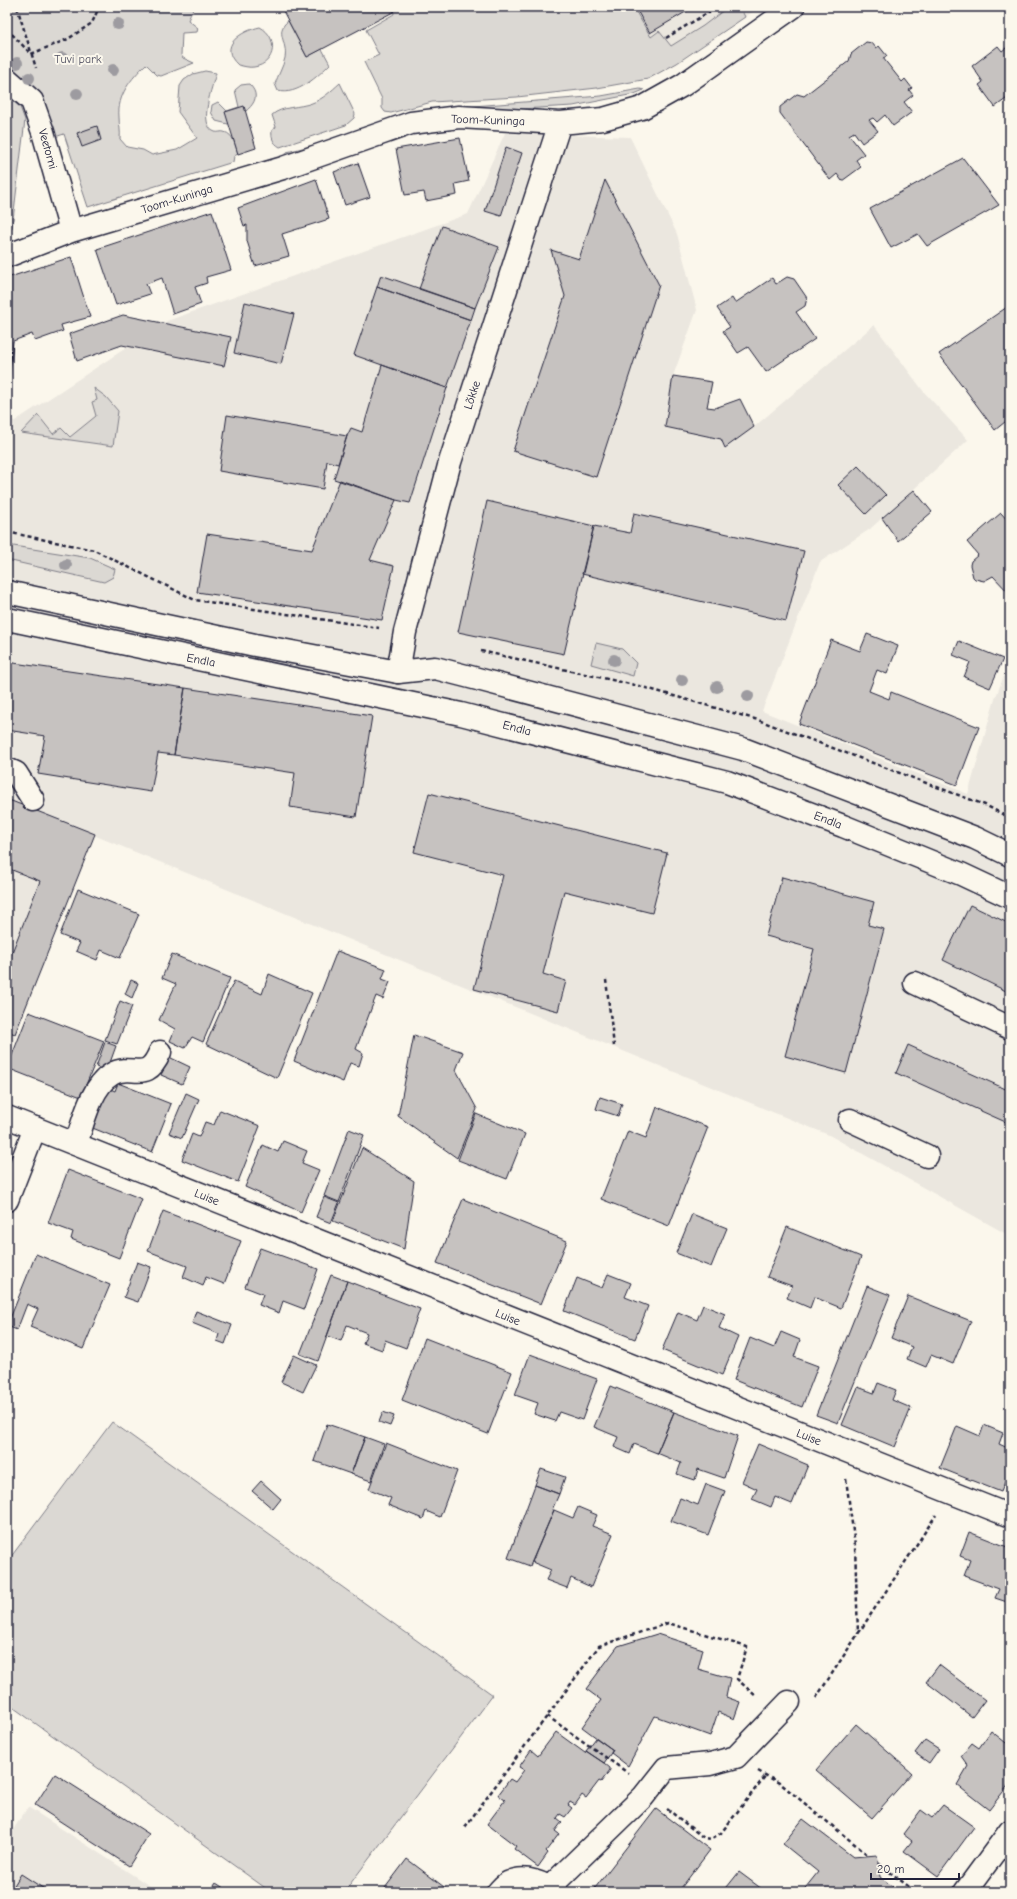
<svg xmlns="http://www.w3.org/2000/svg" width="1017" height="1899" viewBox="0 0 1017 1899" font-family="'Comic Neue',sans-serif">
<style>
.built{fill:#ebe7df}
.green{fill:#dbd8d3;stroke:#7e7d87}
.building{fill:#c6c2c0;stroke:#22223b}
.lines{fill:none;stroke-linecap:round;stroke-linejoin:round}
.minor-casing{stroke:#22223b;stroke-width:25}
.major-casing{stroke:#22223b;stroke-width:25}
.path{stroke:#22223b;stroke-width:2.5;stroke-dasharray:4 3;stroke-linecap:butt}
.minor{stroke:#fbf7ec;stroke-width:22}
.major{stroke:#fbf7ec;stroke-width:22}
.tree{fill:#9d9ba0}
.labels{text-anchor:middle;stroke-width:4;stroke-linejoin:round;paint-order:stroke}
.park-label{font-size:12px;fill:#505061;stroke:#fbf7ec}
.street-label{font-size:12px;fill:#22223b;stroke:#fbf7ec}
</style>
<rect width="100%" height="100%" fill="#fbf7ec"/>
<filter id="ink" filterUnits="userSpaceOnUse"><feTurbulence type="fractalNoise" baseFrequency=".025" numOctaves="2"/><feDisplacementMap in="SourceGraphic" scale="8" xChannelSelector="R" yChannelSelector="G"/><feConvolveMatrix kernelMatrix="1 2 1 2 8 2 1 2 1" color-interpolation-filters="sRGB"/></filter>
<g filter="url(#ink)">
<!-- built -->
<path class="built" d="M 591,7 L 760,7 L 677,63 L 648,79 L 626,70 Z
M 505,133 L 630,137 L 677,234 L 697,310 L 673,376 L 665,427 L 721,439 L 725,448 L 754,427 L 874,325 L 924,392 L 968,440 L 870,529 L 820,562 L 762,711 L 968,794 L 995,699 L 1010,660 L 1010,1236 L 829,1135 L 91,834 L 7,1060 L 7,419 L 15,421 L 167,321 L 468,214 Z
M 28,1807 L 159,1892 L 7,1892 L 7,1839 Z"/>
<!-- green -->
<path class="green" d="M 7,7 L 194,7 L 188,20 L 198,28 L 197,32 L 182,33 L 181,55 L 183,58 L 194,63 L 161,76 L 157,75 L 146,64 C 131,79 117,95 119,117 C 119,125 121,131 120,139 L 127,147 L 143,150 L 152,155 L 177,150 L 197,138 L 178,112 L 180,86 L 184,80 L 193,74 L 205,71 L 216,73 C 213,85 197,126 215,132 C 218,133 222,131 224,132 C 234,134 235,146 238,154 L 234,156 L 233,162 L 88,207 L 64,134 L 55,137 L 43,99 L 7,68 Z
M 393,7 L 633,7 L 651,37 L 659,31 L 671,46 L 703,26 L 728,7 L 740,7 L 745,17 L 677,63 L 648,79 L 597,88 L 517,97 L 432,102 L 391,113 L 385,112 L 382,108 L 382,99 L 364,62 L 379,55 L 366,30 L 394,14 Z
M 288,21 L 307,57 L 322,49 L 330,64 C 318,76 297,96 278,91 L 275,84 C 278,75 283,67 285,58 C 288,42 274,32 288,21 Z
M 260,27 C 279,37 276,64 254,67 C 249,68 243,66 238,65 C 217,46 241,31 260,27 Z
M 340,83 L 355,114 L 354,118 L 346,125 L 280,147 C 273,143 271,138 272,130 L 276,127 L 272,115 C 282,106 299,108 312,103 C 323,99 331,91 340,83 Z
M 249,84 C 267,101 242,114 228,124 L 216,121 L 211,112 L 212,105 L 218,102 L 227,111 L 239,107 L 235,90 L 241,85 Z
M 640,89 L 644,90 L 634,94 L 573,106 L 432,114 L 297,155 L 287,152 L 333,140 L 422,110 L 601,96 Z
M 7,96 L 20,107 L 25,120 L 12,228 L 7,232 Z
M 94,388 L 106,397 L 118,411 L 113,446 L 21,433 L 38,415 L 53,434 L 61,428 L 70,437 L 96,416 L 92,402 L 97,400 Z
M 7,545 L 90,558 L 115,569 L 113,577 L 104,582 L 7,560 Z
M 596,643 L 622,649 L 636,663 L 633,676 L 591,664 Z
M 112,1422 L 493,1695 L 344,1892 L 271,1892 L 7,1703 L 7,1562 Z"/>
<!-- building -->
<path class="building" d="M 281,7 L 393,7 L 395,11 L 307,57 Z
M 635,7 L 694,7 L 650,33 Z
M 866,42 L 872,43 L 876,48 L 879,46 L 887,56 L 883,58 L 902,82 L 905,79 L 912,88 L 909,90 L 913,95 L 904,102 L 912,112 L 893,126 L 885,115 L 877,122 L 873,118 L 869,120 L 878,131 L 862,143 L 854,132 L 849,135 L 864,154 L 856,160 L 861,167 L 842,181 L 837,174 L 830,180 L 780,113 L 780,107 L 797,94 L 804,96 L 849,61 L 851,54 Z
M 1010,45 L 1010,96 L 995,107 L 979,85 L 983,82 L 972,66 L 998,46 L 1002,51 Z
M 244,106 L 256,148 L 238,154 L 225,112 Z
M 97,126 L 101,140 L 82,147 L 77,133 Z
M 460,138 L 469,181 L 455,184 L 457,195 L 426,201 L 424,192 L 405,195 L 396,149 Z
M 506,147 L 522,153 L 501,216 L 485,211 Z
M 963,158 L 999,205 L 927,246 L 918,234 L 891,248 L 870,209 Z
M 358,163 L 370,197 L 345,205 L 334,172 Z
M 316,179 L 329,219 L 282,234 L 289,256 L 255,266 L 247,241 L 247,225 L 244,226 L 238,208 Z
M 605,180 L 659,285 L 596,477 L 513,451 L 565,296 L 551,250 L 579,259 Z
M 212,211 L 231,270 L 206,277 L 207,283 L 195,287 L 201,304 L 173,314 L 162,278 L 146,284 L 150,294 L 116,305 L 97,249 Z
M 442,226 L 499,247 L 475,308 L 419,289 Z
M 71,257 L 90,317 L 61,325 L 63,331 L 35,341 L 32,334 L 13,341 L 12,351 L 7,350 L 7,278 Z
M 381,275 L 475,308 L 471,320 L 377,287 Z
M 787,277 L 794,279 L 807,298 L 805,306 L 796,312 L 815,339 L 766,372 L 748,347 L 738,353 L 723,331 L 730,327 L 717,308 L 732,298 L 735,303 L 772,278 L 776,284 Z
M 377,287 L 471,320 L 447,388 L 354,355 Z
M 245,302 L 294,314 L 281,364 L 234,353 Z
M 1010,305 L 1010,418 L 995,430 L 939,354 Z
M 123,315 L 231,337 L 224,366 L 122,345 L 77,361 L 69,334 Z
M 7,350 L 12,351 L 7,408 Z
M 382,365 L 447,388 L 410,503 L 396,500 L 334,479 L 347,436 L 351,428 L 362,432 Z
M 673,376 L 712,382 L 707,407 L 715,408 L 740,399 L 754,427 L 725,448 L 721,439 L 665,427 Z
M 227,415 L 347,436 L 338,464 L 327,461 L 323,489 L 219,471 Z
M 858,466 L 886,495 L 866,514 L 838,485 Z
M 340,480 L 396,500 L 370,560 L 394,566 L 382,620 L 197,592 L 207,534 L 312,550 Z
M 914,490 L 932,512 L 898,541 L 882,518 Z
M 487,501 L 594,526 L 564,654 L 458,632 Z
M 634,513 L 804,551 L 786,621 L 582,574 L 594,526 L 630,533 Z
M 1001,513 L 1010,523 L 1010,594 L 993,576 L 984,581 L 975,579 L 973,577 L 970,565 L 971,561 L 978,555 L 967,542 Z
M 867,634 L 898,646 L 887,674 L 877,670 L 869,691 L 889,699 L 891,692 L 979,727 L 957,785 L 799,724 L 831,640 L 860,651 Z
M 959,641 L 1003,659 L 990,688 L 964,677 L 970,662 L 953,655 Z
M 7,662 L 185,688 L 174,755 L 158,753 L 151,792 L 38,774 L 45,736 L 7,730 Z
M 185,688 L 372,716 L 356,817 L 290,807 L 295,773 L 174,755 Z
M 429,793 L 667,853 L 652,913 L 564,891 L 543,974 L 566,981 L 558,1011 L 474,989 L 503,875 L 414,852 Z
M 9,800 L 95,834 L 15,1034 L 7,1031 L 7,965 L 40,881 L 7,868 L 7,804 Z
M 782,877 L 874,902 L 868,925 L 884,929 L 846,1073 L 785,1056 L 814,949 L 766,936 Z
M 78,889 L 139,914 L 120,958 L 101,950 L 97,960 L 76,951 L 80,943 L 60,935 Z
M 970,905 L 1010,924 L 1010,993 L 943,960 Z
M 337,951 L 386,969 L 382,979 L 390,982 L 383,999 L 376,996 L 356,1049 L 363,1053 L 359,1066 L 350,1063 L 343,1082 L 294,1061 Z
M 172,954 L 230,978 L 203,1042 L 192,1037 L 185,1048 L 170,1041 L 175,1029 L 159,1020 L 176,984 L 162,978 Z
M 269,974 L 312,993 L 277,1078 L 206,1044 L 234,981 L 262,994 Z
M 131,980 L 138,983 L 132,998 L 125,994 Z
M 120,1001 L 132,1006 L 117,1044 L 105,1040 Z
M 29,1012 L 104,1041 L 81,1097 L 7,1068 Z
M 414,1035 L 463,1052 L 456,1070 L 477,1109 L 457,1158 L 398,1116 Z
M 105,1042 L 116,1046 L 107,1071 L 96,1067 Z
M 908,1045 L 1010,1091 L 1010,1124 L 896,1073 Z
M 169,1057 L 190,1067 L 182,1084 L 161,1075 Z
M 118,1083 L 171,1104 L 152,1152 L 90,1127 L 106,1087 L 115,1091 Z
M 186,1093 L 199,1099 L 182,1138 L 169,1133 Z
M 600,1097 L 622,1104 L 618,1116 L 596,1109 Z
M 657,1107 L 708,1127 L 669,1226 L 601,1199 L 628,1131 L 646,1138 Z
M 220,1110 L 260,1126 L 238,1182 L 182,1160 L 192,1134 L 199,1137 L 205,1122 L 214,1125 Z
M 476,1114 L 525,1134 L 507,1179 L 458,1160 Z
M 349,1129 L 364,1135 L 339,1202 L 324,1196 Z
M 283,1141 L 307,1151 L 302,1163 L 319,1170 L 301,1212 L 245,1187 L 263,1145 L 278,1152 Z
M 362,1148 L 414,1181 L 404,1249 L 333,1221 Z
M 68,1170 L 142,1199 L 119,1258 L 71,1239 L 73,1232 L 48,1223 Z
M 324,1197 L 339,1203 L 331,1223 L 316,1217 Z
M 463,1199 L 567,1241 L 541,1304 L 437,1263 Z
M 163,1211 L 241,1241 L 224,1284 L 206,1277 L 203,1286 L 183,1277 L 187,1266 L 148,1251 Z
M 692,1214 L 727,1228 L 711,1267 L 676,1253 Z
M 787,1227 L 861,1257 L 841,1308 L 814,1297 L 810,1308 L 787,1298 L 792,1286 L 767,1277 Z
M 260,1248 L 318,1269 L 304,1309 L 283,1301 L 279,1313 L 259,1305 L 263,1294 L 245,1287 Z
M 36,1254 L 110,1285 L 83,1349 L 30,1327 L 38,1309 L 27,1304 L 17,1330 L 7,1326 Z
M 137,1262 L 151,1267 L 138,1302 L 124,1297 Z
M 608,1274 L 631,1283 L 625,1297 L 648,1306 L 635,1339 L 564,1311 L 577,1278 L 602,1288 Z
M 331,1275 L 347,1281 L 318,1361 L 300,1354 Z
M 347,1281 L 420,1309 L 406,1348 L 385,1340 L 382,1350 L 363,1343 L 367,1333 L 347,1325 L 341,1341 L 327,1336 Z
M 867,1286 L 890,1295 L 838,1423 L 816,1415 Z
M 908,1296 L 971,1321 L 953,1364 L 931,1355 L 926,1367 L 907,1359 L 912,1347 L 891,1338 Z
M 703,1305 L 725,1314 L 719,1328 L 738,1337 L 722,1375 L 662,1350 L 678,1312 L 697,1320 Z
M 196,1311 L 232,1325 L 225,1344 L 217,1341 L 219,1334 L 192,1323 Z
M 781,1332 L 800,1340 L 794,1357 L 818,1366 L 802,1407 L 734,1380 L 750,1338 L 774,1348 Z
M 425,1338 L 512,1372 L 488,1434 L 402,1400 Z
M 530,1354 L 597,1379 L 582,1420 L 559,1412 L 555,1421 L 534,1414 L 538,1403 L 515,1395 Z
M 294,1355 L 316,1365 L 303,1392 L 281,1382 Z
M 878,1383 L 896,1390 L 892,1400 L 911,1408 L 895,1447 L 842,1425 L 858,1387 L 874,1393 Z
M 611,1386 L 674,1412 L 657,1453 L 634,1444 L 630,1454 L 614,1447 L 618,1437 L 594,1427 Z
M 383,1412 L 394,1416 L 390,1426 L 379,1422 Z
M 674,1412 L 738,1436 L 724,1478 L 698,1469 L 695,1480 L 677,1474 L 681,1463 L 657,1453 Z
M 327,1424 L 365,1437 L 351,1474 L 314,1461 Z
M 984,1425 L 1003,1433 L 999,1444 L 1010,1449 L 1010,1469 L 1001,1492 L 940,1468 L 957,1426 L 980,1436 Z
M 365,1437 L 384,1444 L 371,1481 L 351,1474 Z
M 386,1443 L 457,1471 L 440,1517 L 426,1511 L 423,1519 L 388,1505 L 391,1498 L 369,1489 Z
M 758,1444 L 808,1465 L 792,1504 L 775,1497 L 771,1507 L 752,1499 L 757,1489 L 742,1482 Z
M 541,1469 L 565,1477 L 559,1494 L 535,1485 Z
M 261,1481 L 281,1499 L 273,1509 L 252,1491 Z
M 706,1484 L 725,1491 L 708,1535 L 671,1521 L 680,1498 L 698,1505 Z
M 535,1485 L 559,1494 L 552,1510 L 554,1510 L 530,1566 L 508,1558 Z
M 578,1507 L 597,1515 L 592,1526 L 613,1534 L 591,1587 L 571,1578 L 567,1588 L 546,1580 L 551,1570 L 532,1562 L 554,1510 L 573,1518 Z
M 969,1532 L 1010,1548 L 1010,1603 L 995,1598 L 999,1589 L 964,1576 L 970,1560 L 960,1556 Z
M 657,1634 L 703,1649 L 698,1669 L 730,1678 L 726,1697 L 740,1702 L 734,1719 L 718,1712 L 710,1736 L 655,1716 L 628,1766 L 611,1753 L 613,1750 L 582,1727 L 601,1700 L 586,1689 L 618,1646 Z
M 939,1665 L 985,1700 L 972,1717 L 926,1682 Z
M 856,1724 L 912,1773 L 872,1818 L 816,1770 Z
M 991,1731 L 1010,1746 L 1010,1783 L 989,1810 L 957,1785 L 968,1766 L 961,1756 L 972,1743 L 979,1748 Z
M 556,1732 L 585,1753 L 586,1751 L 604,1763 L 610,1768 L 610,1770 L 601,1782 L 599,1781 L 586,1798 L 582,1795 L 575,1805 L 570,1802 L 568,1805 L 572,1808 L 565,1817 L 560,1814 L 557,1818 L 562,1822 L 555,1831 L 559,1834 L 546,1851 L 548,1853 L 538,1867 L 514,1849 L 516,1846 L 487,1824 L 505,1800 L 498,1795 L 510,1779 L 515,1782 L 524,1770 L 519,1767 L 531,1750 L 538,1756 Z
M 596,1738 L 613,1750 L 604,1763 L 586,1751 Z
M 925,1740 L 939,1749 L 929,1763 L 915,1753 Z
M 55,1774 L 149,1834 L 129,1866 L 35,1805 Z
M 943,1805 L 974,1827 L 938,1876 L 904,1851 L 912,1841 L 903,1834 L 921,1810 L 932,1818 Z
M 656,1809 L 710,1850 L 678,1892 L 592,1892 Z
M 803,1819 L 853,1857 L 877,1855 L 880,1877 L 897,1890 L 895,1892 L 802,1892 L 818,1872 L 783,1844 Z
M 407,1859 L 448,1890 L 447,1892 L 382,1892 Z
M 739,1872 L 766,1892 L 723,1892 Z
M 21,1874 L 49,1892 L 10,1892 Z
M 216,1883 L 230,1892 L 210,1892 Z"/>
<g class="lines">
<!-- minor casing -->
<g class="minor-casing">
<path id="minor" d="M 7,79 L 32,101 L 43,132 L 71,231
M 7,256 L 71,231 L 283,168 L 411,123 L 459,117 L 560,123 L 603,119 L 642,108 L 683,85 L 793,7
M 7,619 L 461,714 L 727,782 L 843,826 L 961,874 L 1010,897
M 398,672 L 405,632 L 450,462 L 560,123
M 7,769 L 16,773 L 33,800
M 915,983 L 1010,1028
M 850,1120 L 927,1156
M 76,1144 C 83,1123 91,1086 112,1074 C 133,1062 146,1085 160,1052
M 7,1200 L 35,1128
M 550,1887 L 643,1797 L 666,1768 L 710,1764 L 736,1757 L 789,1702
M 498,1892 C 501,1889 505,1883 510,1882 C 525,1875 544,1883 556,1892
M 965,1892 L 1010,1831"/>
</g>
<!-- major casing -->
<g class="major-casing">
<path id="major" d="M 7,592 L 255,645 L 398,672 L 435,668 L 470,677 L 743,749 L 975,838 L 1010,855
M 7,1117 L 1010,1516"/>
</g>
<!-- path -->
<path class="path" d="M 17,7 L 36,68
M 7,29 L 31,54 L 68,39 L 92,23 L 99,7
M 666,38 L 717,7
M 7,532 L 94,550 L 195,600 L 379,628
M 481,651 L 639,686 L 758,720 L 985,805 L 1010,818
M 606,980 L 614,1046
M 846,1479 L 855,1546 L 858,1634
M 816,1698 L 936,1515
M 547,1716 L 628,1773
M 758,1771 L 781,1784 L 868,1855
M 667,1809 L 704,1838 L 711,1839 L 721,1833 L 766,1775
M 465,1827 L 599,1646 L 668,1623 L 747,1647 L 737,1679 L 757,1697
M 878,1863 L 916,1892"/>
<!-- minor -->
<use href="#minor" class="minor"/>
<!-- major -->
<use href="#major" class="major"/>
</g>
<!-- trees -->
<g class="tree">
<circle cx="118" cy="24" r="6"/>
<circle cx="62" cy="58" r="6"/>
<circle cx="17" cy="63" r="6"/>
<circle cx="113" cy="70" r="6"/>
<circle cx="29" cy="78" r="6"/>
<circle cx="77" cy="94" r="6"/>
<circle cx="66" cy="565" r="6"/>
<circle cx="614" cy="660" r="6"/>
<circle cx="682" cy="680" r="6"/>
<circle cx="717" cy="687" r="6"/>
<circle cx="748" cy="696" r="6"/>
</g>
</g>
<g class="labels">
<!-- park labels -->
<g class="park-label">
<text x="78" y="63">Tuvi park</text>
</g>
<!-- street labels -->
<g class="street-label">
<text transform="translate(488 120) rotate(2)" y="4">Toom-Kuninga</text>
<text transform="translate(48 149) rotate(74)" y="4">Veetorni</text>
<text transform="translate(177 199) rotate(-17)" y="4">Toom-Kuninga</text>
<text transform="translate(472 395) rotate(-72)" y="4">Lõkke</text>
<text transform="translate(201 660) rotate(11)" y="4">Endla</text>
<text transform="translate(517 728) rotate(14)" y="4">Endla</text>
<text transform="translate(828 820) rotate(21)" y="4">Endla</text>
<text transform="translate(207 1197) rotate(22)" y="4">Luise</text>
<text transform="translate(508 1317) rotate(22)" y="4">Luise</text>
<text transform="translate(809 1437) rotate(22)" y="4">Luise</text>
</g>
</g>
<!-- margin -->
<rect width="1017" height="1899" fill="none" stroke="#fbf7ec" stroke-width="24"/>
<rect x="12" y="12" width="993" height="1875" fill="none" stroke="#22223b" stroke-width="1.5" filter="url(#ink)"/>
<!-- scale -->
<path d="M871 1873v6h88v-6" fill="none" stroke="#22223b" stroke-width="2"/>
<text x="877" y="1873" font-size="12" fill="#22223b" stroke="#fbf7ec" stroke-width="3" paint-order="stroke">20 m</text>
</svg>
